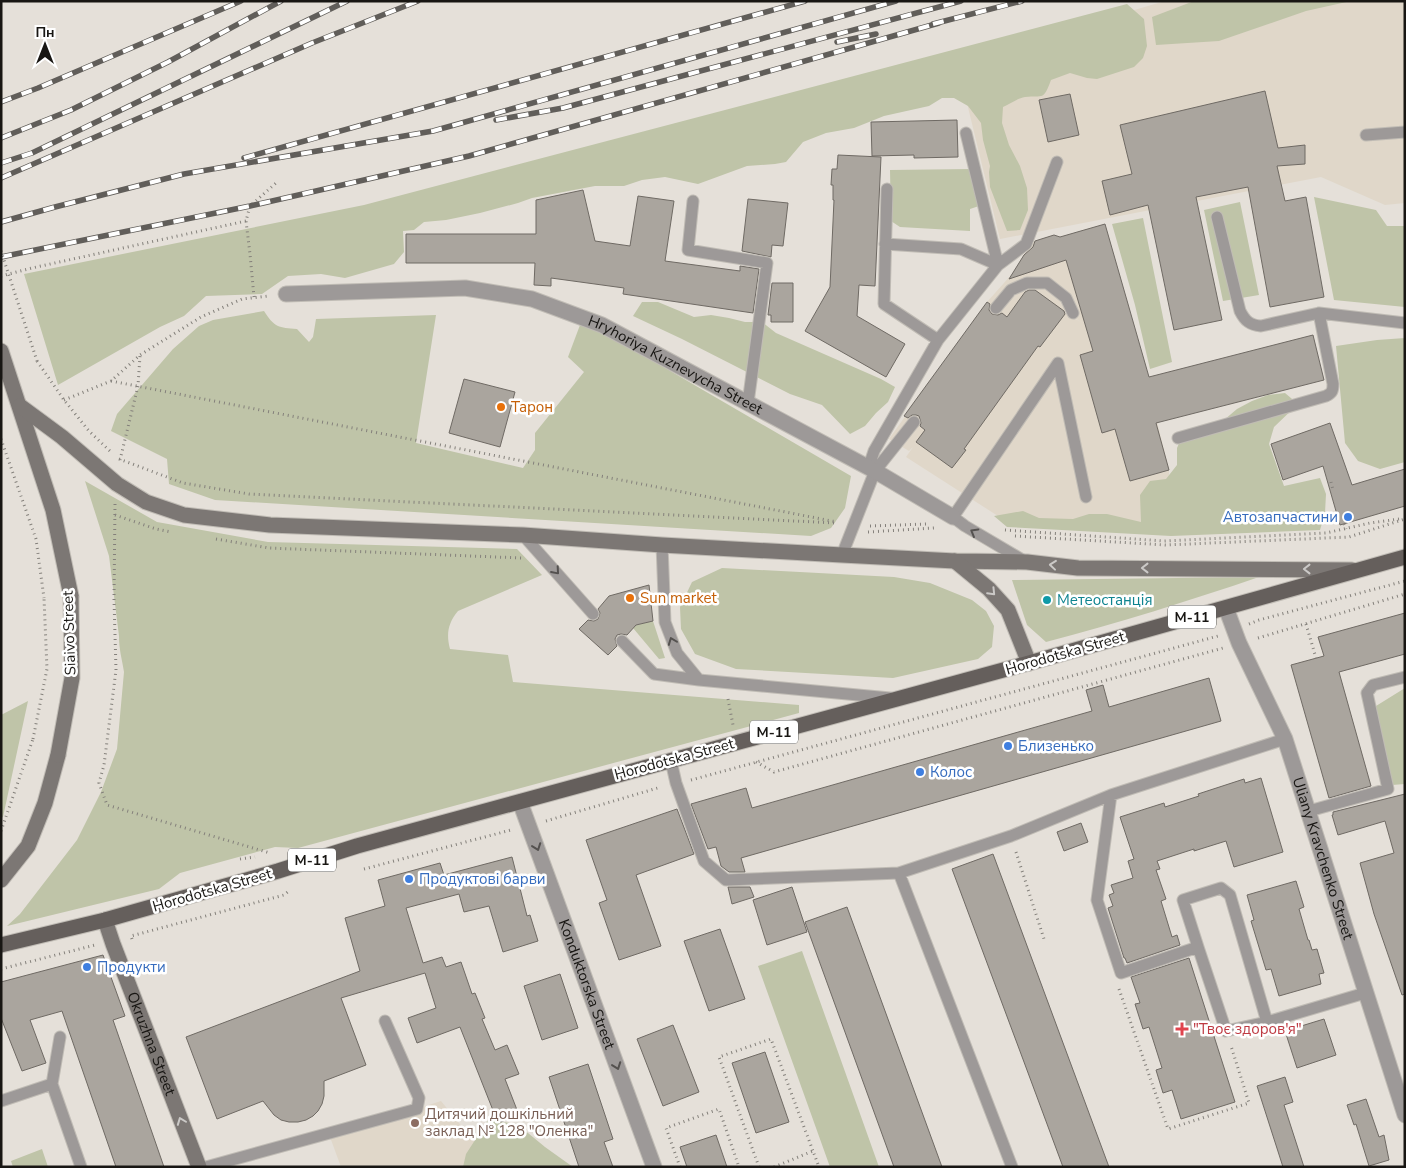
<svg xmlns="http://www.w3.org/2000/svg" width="1406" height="1168" viewBox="0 0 1406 1168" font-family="'Nunito Sans',sans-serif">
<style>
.built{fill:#e0d7c9;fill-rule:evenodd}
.green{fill:#bfc4a8}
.building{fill:#aaa59e;stroke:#6f6a64}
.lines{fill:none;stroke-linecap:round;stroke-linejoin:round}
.lane-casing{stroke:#c0bcb5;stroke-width:13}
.street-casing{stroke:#c0bcb5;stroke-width:17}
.secondary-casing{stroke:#c0bcb5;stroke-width:17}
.primary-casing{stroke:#c0bcb5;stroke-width:17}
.path{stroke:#84807b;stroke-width:3;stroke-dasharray:1 4;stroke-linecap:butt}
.lane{stroke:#9d9998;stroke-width:11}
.street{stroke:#9d9998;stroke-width:15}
.secondary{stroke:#7c7774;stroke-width:15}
.primary{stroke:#655f5c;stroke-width:15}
.rail-casing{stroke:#615e5a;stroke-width:5.5}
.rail{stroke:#fff;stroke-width:4;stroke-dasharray:11;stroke-linecap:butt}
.secondary-bridge-casing{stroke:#c0bcb5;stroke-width:17;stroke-linecap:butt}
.path-bridge{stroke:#84807b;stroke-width:3;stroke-dasharray:1 4;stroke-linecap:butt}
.secondary-bridge{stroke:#7c7774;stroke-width:15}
.oneway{stroke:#54514f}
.oneway2{stroke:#cbc9c7}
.food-dot{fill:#e8710a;stroke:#fff;stroke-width:2}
.shop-dot{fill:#3f7fe0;stroke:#fff;stroke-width:2}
.culture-dot{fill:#0f9aa8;stroke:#fff;stroke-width:2}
.health-dot{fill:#e0444e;stroke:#fff;stroke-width:2}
.education-dot{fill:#8d6e63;stroke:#fff;stroke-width:2}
.labels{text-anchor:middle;stroke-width:5;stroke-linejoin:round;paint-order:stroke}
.shield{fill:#fff;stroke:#5d5c5a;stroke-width:1}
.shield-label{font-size:14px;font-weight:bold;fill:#181613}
.street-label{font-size:15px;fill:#181613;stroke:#fff}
.food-label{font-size:15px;fill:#c56008;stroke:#fff;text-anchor:start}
.shop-label{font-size:15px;fill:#366cbe;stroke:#fff;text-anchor:start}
.culture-label{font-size:15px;fill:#0d838f;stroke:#fff;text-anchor:start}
.health-label{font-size:15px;fill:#be3a42;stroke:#fff;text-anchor:start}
.education-label{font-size:15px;fill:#785e54;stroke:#fff;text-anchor:start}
</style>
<rect width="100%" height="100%" fill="#e5e0d9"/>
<!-- built -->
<path class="built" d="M 1165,1 L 1405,1 L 1405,203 L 1385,205 L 1321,177 L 1000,239 L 957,62 Z
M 1105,224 L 1130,311 L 1112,316 L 1130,313 L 1169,470 L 1171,535 L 1012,525 L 906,457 L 913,447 L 909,451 L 889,439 L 987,302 L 1012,274 L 1032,242 L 1054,235 L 1060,237 ZM 1033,290 L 1066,313 L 1083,323 L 1030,294 Z
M 441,1101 L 495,1167 L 341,1167 L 330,1137 Z"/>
<!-- green -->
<path class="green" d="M 1194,1 L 1351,1 L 1306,11 L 1219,41 L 1156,45 L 1152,17 Z
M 1127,4 L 1144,19 L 1147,46 L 1143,58 L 1134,67 L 1097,79 L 1087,78 L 1070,73 L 1051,80 C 1043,101 1044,95 1025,97 C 1018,98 1010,104 1003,107 L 1002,123 L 1009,145 L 1020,166 L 1027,188 L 1028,210 L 1020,230 L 1007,231 L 990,187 L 989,172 L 990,166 L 983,140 L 981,123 L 968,106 L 954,98 L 942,98 L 929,106 L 884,116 L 854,128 L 826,133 L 803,142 L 786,162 L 775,164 L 747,166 L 698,184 L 665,177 L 642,180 L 624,186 L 595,186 L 532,198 L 518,203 L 480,213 L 446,220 L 424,222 L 414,230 L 403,231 L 404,252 L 394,264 L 345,278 L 321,274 L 288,276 L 262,294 L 206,296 L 184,316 L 160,327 L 58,385 L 24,274 L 364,205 Z
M 971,169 L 979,206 L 970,209 L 970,231 L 900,227 L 891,221 L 890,170 Z
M 1314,197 L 1376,210 L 1387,226 L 1405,226 L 1405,307 L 1334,300 Z
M 1240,202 L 1259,295 L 1223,301 L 1204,210 Z
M 1143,218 L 1172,362 L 1150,369 L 1135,305 L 1112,224 Z
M 642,302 L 658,302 L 694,317 L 711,315 L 729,318 L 745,322 L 762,322 L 776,333 L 881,379 L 895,387 L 888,402 L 876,413 L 865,426 L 850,434 L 822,405 L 790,394 L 682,339 L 633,316 Z
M 264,311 C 274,327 279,328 297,329 L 309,342 L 313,337 L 316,319 L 436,315 L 416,443 L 523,468 L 535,450 L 535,433 L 584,372 L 568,357 L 580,325 L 607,333 L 648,358 L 851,476 L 845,508 L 831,528 L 811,536 L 215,500 L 169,484 L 167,459 L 111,431 L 117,414 L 173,349 L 199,326 L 213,320 Z
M 1405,338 L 1405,462 L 1380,469 L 1358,461 L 1345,443 L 1336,346 L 1377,340 Z
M 1285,393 L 1298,404 L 1274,427 L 1269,444 L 1284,486 L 1320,478 L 1326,494 L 1325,513 L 1320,530 L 1171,536 L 1007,527 L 994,516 L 1023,511 L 1039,518 L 1073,519 L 1089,514 L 1107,514 L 1141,522 L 1140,495 L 1150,481 L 1166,479 L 1177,465 L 1177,448 L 1184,432 L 1224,420 L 1237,409 L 1252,401 L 1268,395 Z
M 85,481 L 157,522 L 268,542 L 517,549 L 542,575 L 458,611 C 448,623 446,634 450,649 L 508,655 L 513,682 L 799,705 L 799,713 L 298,848 L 275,847 L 180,873 L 159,889 L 7,926 L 20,914 L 77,840 L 101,792 L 117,749 L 124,672 C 122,659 119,650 119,636 L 109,556 Z
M 722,568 L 894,577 L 930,583 L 972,600 L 986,611 L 994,626 L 992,647 L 978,659 L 893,678 L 736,669 L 695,654 L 681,629 L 680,607 L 692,582 Z
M 1259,577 C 1189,601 1118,623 1046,642 L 1027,625 L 1012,580 Z
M 653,621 L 665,658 L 659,659 L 633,628 L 636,625 Z
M 1405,688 L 1405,784 L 1392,785 L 1373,722 L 1376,706 Z
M 28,701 L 3,817 L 1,818 L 1,715 Z
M 802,951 L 879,1167 L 830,1167 L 758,966 Z
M 488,1120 L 517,1124 L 545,1147 L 573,1167 L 463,1167 L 466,1154 Z
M 42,1149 L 48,1167 L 13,1167 L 11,1161 Z"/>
<!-- building -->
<path class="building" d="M 1265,91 L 1278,148 L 1305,145 L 1305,164 L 1277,166 L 1285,201 L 1306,197 L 1324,297 L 1270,307 L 1248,187 L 1196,197 L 1222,320 L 1174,330 L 1148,205 L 1110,215 L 1102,181 L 1132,174 L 1120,125 Z
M 1070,94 L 1079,135 L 1048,142 L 1039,100 Z
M 957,120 L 958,157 L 914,158 L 914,155 L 872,156 L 871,122 Z
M 838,155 L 881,157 L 875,286 L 859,285 L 857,316 L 905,344 L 886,377 L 805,331 L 830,287 L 834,200 L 833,200 L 833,185 L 831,185 L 832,169 L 837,169 Z
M 583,190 L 595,241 L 630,246 L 638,196 L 674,201 L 665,261 L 740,271 L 740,266 L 759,269 L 753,313 L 623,294 L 624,288 L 551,278 L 551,286 L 534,285 L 535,263 L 406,263 L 406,234 L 536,234 L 536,200 Z
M 748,199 L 788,203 L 783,246 L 772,245 L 771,257 L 742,251 Z
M 1105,224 L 1149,377 L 1313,335 L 1324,380 L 1156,423 L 1169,470 L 1130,481 L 1115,429 L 1102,433 L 1080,355 L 1093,351 L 1066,260 L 1009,279 L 1024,255 L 1033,247 L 1035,241 L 1054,235 L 1060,237 Z
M 772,283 L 793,283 L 793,322 L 771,322 L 771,315 L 768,315 Z
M 1029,290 L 1035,290 L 1064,311 L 1065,314 L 1040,347 L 1038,346 L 964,449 L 966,450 L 952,468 L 916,442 L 925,430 L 920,426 L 921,423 L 919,416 L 916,415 L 912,415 L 908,418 L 904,416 L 987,302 L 990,304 L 989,310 L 992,314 L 998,315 L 1002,313 L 1007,317 L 1025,292 Z
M 464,379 L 515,392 L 500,447 L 449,433 Z
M 1330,423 L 1352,485 L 1405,469 L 1405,506 L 1340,525 L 1323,466 L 1283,480 L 1271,444 Z
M 649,585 L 653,621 L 636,625 L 627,635 L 621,634 L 617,635 L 615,639 L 617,646 L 608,655 L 579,629 L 588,620 L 594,621 L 598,619 L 600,613 L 598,609 L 609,596 Z
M 1405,613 L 1405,654 L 1339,672 L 1371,786 L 1329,798 L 1291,665 L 1324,656 L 1318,637 Z
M 1209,678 L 1221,721 L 741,858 L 745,872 L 729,872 L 721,866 L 716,847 L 708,849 L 691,804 L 746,788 L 752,808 L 1092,711 L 1086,690 L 1103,685 L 1109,707 Z
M 1261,778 L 1283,852 L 1234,867 L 1226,841 L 1194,851 L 1194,849 L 1157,861 L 1160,869 L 1156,870 L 1166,899 L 1161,901 L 1172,937 L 1177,935 L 1180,945 L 1127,963 L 1125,958 L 1124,958 L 1108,908 L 1113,906 L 1109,895 L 1114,893 L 1111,885 L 1133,878 L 1128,861 L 1134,859 L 1120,817 L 1164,803 L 1165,807 L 1199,796 L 1198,794 L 1244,779 L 1245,783 Z
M 1405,794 L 1405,994 L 1402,995 L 1374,914 L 1360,863 L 1394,853 L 1385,821 L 1338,835 L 1332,815 L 1333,815 L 1333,812 Z
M 677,809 L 694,854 L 636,875 L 661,946 L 619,960 L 599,903 L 607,900 L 586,840 Z
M 1081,823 L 1088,842 L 1064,851 L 1057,832 Z
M 993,854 L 1109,1167 L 1063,1167 L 1024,1062 L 952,869 Z
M 512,857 L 527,916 L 530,915 L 538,941 L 503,952 L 489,906 L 464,912 L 459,894 L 406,908 L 423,963 L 442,957 L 446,967 L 461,962 L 472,994 L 475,993 L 485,1018 L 482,1019 L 495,1050 L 507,1045 L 519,1074 L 505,1079 L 519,1115 L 498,1123 L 460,1027 L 417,1043 L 408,1018 L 436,1008 L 425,973 L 341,998 L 366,1065 L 324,1081 L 324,1096 L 322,1104 L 318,1111 L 313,1116 L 306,1120 L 298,1122 L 289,1122 L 281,1120 L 274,1115 L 263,1101 L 217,1119 L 186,1037 L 360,971 L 345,918 L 385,906 L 378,880 L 440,863 L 444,875 Z
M 1296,881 L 1304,907 L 1299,909 L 1308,940 L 1309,940 L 1312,950 L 1317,949 L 1324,973 L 1319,974 L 1321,984 L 1279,996 L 1271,969 L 1266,970 L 1251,921 L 1254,920 L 1247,895 Z
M 728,887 L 750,887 L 754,897 L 732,904 Z
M 792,887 L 807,932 L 767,945 L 753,900 Z
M 847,907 L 877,989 L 942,1167 L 894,1167 L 805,922 Z
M 720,929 L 745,999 L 709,1011 L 684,941 Z
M 103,955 L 125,1016 L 113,1020 L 164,1167 L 116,1167 L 62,1011 L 30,1020 L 46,1063 L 22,1071 L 1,1018 L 1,982 Z
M 1189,958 L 1235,1102 L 1181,1119 L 1172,1090 L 1163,1093 L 1156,1070 L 1162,1068 L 1149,1027 L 1143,1029 L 1135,1004 L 1140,1003 L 1131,977 Z
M 560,974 L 578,1028 L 542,1040 L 524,986 Z
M 1324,1019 L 1336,1055 L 1297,1068 L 1285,1031 Z
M 673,1025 L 699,1092 L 663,1106 L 637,1039 Z
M 765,1052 L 789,1122 L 756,1133 L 732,1063 Z
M 588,1064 L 613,1139 L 604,1142 L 613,1167 L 579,1167 L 549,1077 Z
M 1285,1077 L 1293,1102 L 1284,1105 L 1304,1167 L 1283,1167 L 1257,1086 Z
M 1366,1099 L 1379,1137 L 1384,1135 L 1389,1160 L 1369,1166 L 1356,1124 L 1354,1125 L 1347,1105 Z
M 716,1135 L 727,1167 L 687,1167 L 680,1147 Z"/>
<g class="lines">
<!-- lane casing -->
<g class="lane-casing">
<path id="lane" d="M 966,133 L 998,265
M 1366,135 L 1405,132
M 887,189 L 884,304 L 938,340
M 693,201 L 688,250 L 767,263 L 748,403
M 1217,217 L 1240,311 C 1245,321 1250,325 1261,326 L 1319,313 L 1405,323
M 885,244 L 961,249 L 998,265
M 996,308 L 1011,290 L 1027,283 L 1047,283 L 1066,298 L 1073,313
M 1178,438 L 1326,396 C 1332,393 1333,391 1333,384 L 1319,313
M 875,471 L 871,460 L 874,451 L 938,340 L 998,265 L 1026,244 L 1057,162
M 523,535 L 593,614
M 662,545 L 665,622 L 677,653 L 699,680
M 842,555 L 875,471 L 914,422
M 1026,562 L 965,526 L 953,517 L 1058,363 L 1086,497
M 622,641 L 654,674 L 699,680 L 890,698
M 671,761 L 676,783 L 704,861 L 726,880 L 899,873 L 1012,1167
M 1111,795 L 1097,900 L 1121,973 L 1198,947 L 1183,900 L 1221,888 L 1230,895 L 1267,1022 L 1365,993
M 1309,811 L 1388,789 L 1367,693 L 1373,685 L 1405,677
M 899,873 L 1011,836 L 1111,795 L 1285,739
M 1198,947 L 1226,1031 L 1267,1022
M 52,1084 L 81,1167
M 1,1101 L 52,1084 L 60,1037
M 206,1167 L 417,1109 L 419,1098 L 385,1021"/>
</g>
<!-- street casing -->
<g class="street-casing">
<g id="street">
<path id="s1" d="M 286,294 L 465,288 L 532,299 L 602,325 L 875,471 L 953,517"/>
<path id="s2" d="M 1226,608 L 1239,643 L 1285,739 L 1405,1115"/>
<path id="s3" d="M 520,802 L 654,1167"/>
</g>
</g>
<!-- secondary casing -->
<g class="secondary-casing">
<g id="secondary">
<path d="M 1,351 L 53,510 L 71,596"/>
<path d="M 20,406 L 62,437 L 117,484 L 146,502 L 184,515 L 270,525 L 523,535 L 662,545 L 842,555 L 955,561 L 1027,562 L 1078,568 L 1352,570"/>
<path d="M 955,561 L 989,589 L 1008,610 L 1029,663"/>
<path d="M 1,880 L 28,846 L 45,803 L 58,755"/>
<path id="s4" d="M 105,920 L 113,944 L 199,1167"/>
</g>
</g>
<!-- primary casing -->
<g class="primary-casing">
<path id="primary" d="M 1,945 L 105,920 L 278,871 L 357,846 L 1029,663 L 1405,557"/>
</g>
<!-- path -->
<path class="path" d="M 1,276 L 32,268 L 246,221
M 254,297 L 250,254 L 246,221 L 250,206 L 276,183
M 37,361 L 64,400 L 89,431 L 112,453
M 111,381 L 837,522
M 64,400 L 111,381 L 140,355 L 201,317 L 242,299 L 269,296
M 1,439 L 36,539 L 44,598
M 119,459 L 183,483 L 249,494 L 836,523
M 120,460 L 138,386 L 140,356
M 1331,482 L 1333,490
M 115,504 L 114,599 L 116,670 L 104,765 L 99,783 L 107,805 L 270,853
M 115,515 L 156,529 L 171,532
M 1344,524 L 1346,529
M 870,526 L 926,524
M 1005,530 L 1164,541 L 1326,533 L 1370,523 L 1399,519
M 868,532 L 934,528
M 1015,536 L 1166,545 L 1349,537 L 1405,519
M 216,539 L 269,548 L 522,558
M 1249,624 L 1259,620 L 1405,581
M 1306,624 L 1316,658
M 1258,638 L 1405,594
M 728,699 L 733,725
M 756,762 L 774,772 L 1223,648
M 691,780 L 1218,636
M 546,821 L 661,787
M 1,831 L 33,739
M 1016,852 L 1044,939
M 240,859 L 255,857
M 364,869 L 511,830
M 132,939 L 131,936 L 284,895 L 290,890
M 1,969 L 95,945
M 1119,989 L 1168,1129 L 1249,1103 L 1231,1046
M 680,1167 L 666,1128 L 719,1109 L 739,1167
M 759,1167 L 719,1057 L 771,1039 L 813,1151
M 774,1167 L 813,1151 L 819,1167"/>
<!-- lane -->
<use href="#lane" class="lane"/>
<!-- street -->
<use href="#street" class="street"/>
<!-- secondary -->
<use href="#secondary" class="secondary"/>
<!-- primary -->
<use href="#primary" class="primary"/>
<!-- rail casing -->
<g class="rail-casing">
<path id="rail" d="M 933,24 L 1022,1
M 837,42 L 876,34
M 1,102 L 38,88 L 241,1
M 496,120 L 563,108 L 961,1
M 1,138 L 71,110 L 168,62 L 281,1
M 244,158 L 805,1
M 1,163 L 32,153 L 347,1
M 1,178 L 312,43 L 418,1
M 1,222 L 55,207 L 184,174 L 433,131 L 896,1
M 1,257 L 250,206 L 469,156 L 939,23"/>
</g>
<!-- rail -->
<use href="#rail" class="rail"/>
<!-- secondary-bridge casing -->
<g class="secondary-bridge-casing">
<path id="secondary-bridge" d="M 58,755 L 72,678 L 71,596"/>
</g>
<!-- path-bridge -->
<path class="path-bridge" d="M 1,251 L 37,361
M 33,739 L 47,669 L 44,598"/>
<!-- secondary-bridge -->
<use href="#secondary-bridge" class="secondary-bridge"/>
</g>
<!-- one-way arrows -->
<defs><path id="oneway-chevron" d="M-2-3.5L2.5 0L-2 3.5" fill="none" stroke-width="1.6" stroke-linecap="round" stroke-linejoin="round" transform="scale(1.25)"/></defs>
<g class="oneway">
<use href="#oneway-chevron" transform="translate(974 532) rotate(-150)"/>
<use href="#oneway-chevron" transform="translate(556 571) rotate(49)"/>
<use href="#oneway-chevron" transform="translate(672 641) rotate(-111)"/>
<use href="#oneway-chevron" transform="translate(537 847) rotate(70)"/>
<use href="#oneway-chevron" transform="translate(617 1066) rotate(70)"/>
</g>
<g class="oneway2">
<use href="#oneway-chevron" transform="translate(1053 565) rotate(-174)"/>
<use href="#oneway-chevron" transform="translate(1145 568) rotate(-180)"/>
<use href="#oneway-chevron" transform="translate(1307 569) rotate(-180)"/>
<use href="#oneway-chevron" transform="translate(992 592) rotate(46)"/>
<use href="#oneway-chevron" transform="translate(181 1121) rotate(-111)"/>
</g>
<!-- markers -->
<g class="food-dot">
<circle cx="501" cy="407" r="5"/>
<circle cx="630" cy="598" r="5"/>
</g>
<g class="shop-dot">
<circle cx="1348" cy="517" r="5"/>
<circle cx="1008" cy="746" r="5"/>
<circle cx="920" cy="772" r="5"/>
<circle cx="409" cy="879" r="5"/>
<circle cx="87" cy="967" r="5"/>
</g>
<circle class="culture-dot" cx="1047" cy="600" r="5"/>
<path class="health-dot" d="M1179.5 1021.5h5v5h5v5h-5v5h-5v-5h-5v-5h5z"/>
<circle class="education-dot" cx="415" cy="1123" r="5"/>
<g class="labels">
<!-- shield labels -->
<g class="shield">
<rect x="1168" y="605.5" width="48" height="23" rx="4"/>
<rect x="750" y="720.5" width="48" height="23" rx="4"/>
<rect x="288" y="848.5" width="48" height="23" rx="4"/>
</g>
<g class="shield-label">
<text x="1192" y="622">М-11</text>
<text x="774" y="737">М-11</text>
<text x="312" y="865">М-11</text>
</g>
<!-- street labels -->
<g class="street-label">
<text dy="5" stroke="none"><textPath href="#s1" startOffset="405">Hryhoriya Kuznevycha Street</textPath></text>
<text transform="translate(69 633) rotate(-92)" y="5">Siaivo Street</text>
<text transform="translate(1065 653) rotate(-16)" y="5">Horodotska Street</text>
<text transform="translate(674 759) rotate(-15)" y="5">Horodotska Street</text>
<text dy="5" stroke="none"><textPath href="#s2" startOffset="269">Uliany Kravchenko Street</textPath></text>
<text transform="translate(212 890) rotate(-16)" y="5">Horodotska Street</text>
<text dy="5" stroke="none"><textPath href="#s3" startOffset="194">Konduktorska Street</textPath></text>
<text dy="5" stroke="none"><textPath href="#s4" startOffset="132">Okruzhna Street</textPath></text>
</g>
<!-- food labels -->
<g class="food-label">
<text x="511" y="412">Тарон</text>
<text x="640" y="603">Sun market</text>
</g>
<!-- shop labels -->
<g class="shop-label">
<text x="1338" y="522" text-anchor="end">Автозапчастини</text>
<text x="1018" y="751">Близенько</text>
<text x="930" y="777">Колос</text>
<text x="419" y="884">Продуктові барви</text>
<text x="97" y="972">Продукти</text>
</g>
<!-- culture labels -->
<g class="culture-label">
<text x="1057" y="605">Метеостанція</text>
</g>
<!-- health labels -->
<g class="health-label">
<text x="1193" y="1034">"Твоє здоров'я"</text>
</g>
<!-- education labels -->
<g class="education-label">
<text x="425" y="1119">Дитячий дошкільний<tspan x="425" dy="17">заклад № 128 "Оленка"</tspan></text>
</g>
</g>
<!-- border -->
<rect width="1406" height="1168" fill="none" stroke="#181613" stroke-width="5"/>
<!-- north arrow -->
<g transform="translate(45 45)" stroke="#ffffff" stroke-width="4" paint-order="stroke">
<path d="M0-4L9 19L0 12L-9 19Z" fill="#181613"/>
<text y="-8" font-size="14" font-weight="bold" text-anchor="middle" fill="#181613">Пн</text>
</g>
</svg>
